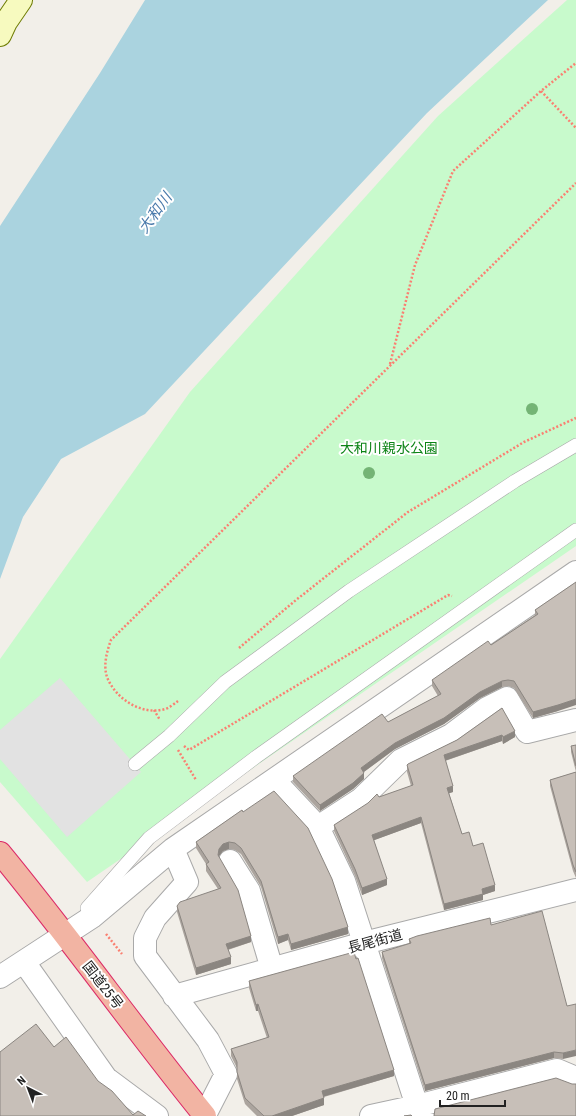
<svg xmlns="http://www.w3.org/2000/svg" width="576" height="1116" viewBox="0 0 576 1116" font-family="'Roboto Condensed','Noto Sans JP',sans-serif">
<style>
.park{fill:#c8facc}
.parking{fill:#e2e2e2}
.water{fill:#aad3df}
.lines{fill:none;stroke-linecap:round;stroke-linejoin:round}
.service-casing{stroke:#a9a9a9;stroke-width:14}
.minor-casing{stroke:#a9a9a9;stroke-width:24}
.secondary-casing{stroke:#707d05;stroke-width:24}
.trunk-casing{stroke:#dc2a67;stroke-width:24}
.path{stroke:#fa8072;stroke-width:2.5;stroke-dasharray:2 2;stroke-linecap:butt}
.service{stroke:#fff;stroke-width:13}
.minor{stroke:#fff;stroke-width:22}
.secondary{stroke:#f7fabf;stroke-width:22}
.trunk{stroke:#f2b4a3;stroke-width:22}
.tree{fill:#74b475}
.wall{fill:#aba49e}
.shaded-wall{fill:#8b8681}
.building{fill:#c7bfb8;stroke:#8b8681}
.labels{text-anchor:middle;stroke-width:4;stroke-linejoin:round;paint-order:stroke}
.park-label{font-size:14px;fill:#0c8416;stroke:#fff}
.street-label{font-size:14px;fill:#222;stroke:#fff}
.water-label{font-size:15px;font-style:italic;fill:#4a7aab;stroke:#fff}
</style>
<rect width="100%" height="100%" fill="#f2efe9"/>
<!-- park -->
<path class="park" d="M 567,0 L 576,0 L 576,546 L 87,882 L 0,782 L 0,659 L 190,392 L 438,116 Z"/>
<!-- parking -->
<path class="parking" d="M 60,678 L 141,772 L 67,837 L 0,759 L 0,730 Z"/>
<!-- water -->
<path class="water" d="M 145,0 L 548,0 L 427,113 L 145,414 L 61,459 L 23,517 L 0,579 L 0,226 L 100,73 Z"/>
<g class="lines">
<!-- service casing -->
<g class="service-casing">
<path id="service" d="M 135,764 L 169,736 L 225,682 L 349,591 L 515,481 L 576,445
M 87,908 L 149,838 L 256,757 L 576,530"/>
</g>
<!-- minor casing -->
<g class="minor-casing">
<path id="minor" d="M 576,720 L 527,732 L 507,698 L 487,708 L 451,735 L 401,760 L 361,799 L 318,827 L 344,881 L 417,1106 L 557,1070 L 576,1078
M 274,780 L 318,827
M 173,849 L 187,882 L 155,918 L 145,938 L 145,956 L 208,1040 L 226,1074 L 205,1115
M 230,861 L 249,891 L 272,969
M 24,962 L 106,1078 L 157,1116
M 0,977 L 92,917 L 173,849 L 576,572
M 174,996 L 364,943 L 576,890
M 371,1116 L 417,1106 L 423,1116"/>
</g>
<!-- secondary casing -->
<g class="secondary-casing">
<path id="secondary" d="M 0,35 L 6,22 L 21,0"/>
</g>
<!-- trunk casing -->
<g class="trunk-casing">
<path id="trunk" d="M 0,853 C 71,939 135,1030 205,1116"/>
</g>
<!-- path -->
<path class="path" d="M 541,91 L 576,128
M 390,364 L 415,265 L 453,171 L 541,91 L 576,63
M 239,648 L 296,600 L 408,512 L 524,442 L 576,418
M 178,701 C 174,704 169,708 165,709 C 141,716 115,698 107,677 C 103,665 107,651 111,640 L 576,183
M 154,710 L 160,720
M 184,746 L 189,750 L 448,595 L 452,596
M 178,750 L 196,780
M 106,934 L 122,954"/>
<!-- service -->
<use href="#service" class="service"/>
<!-- minor -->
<use href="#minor" class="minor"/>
<!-- secondary -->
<use href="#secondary" class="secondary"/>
<!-- trunk -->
<use href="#trunk" class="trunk"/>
</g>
<!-- trees -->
<g class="tree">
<circle cx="532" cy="409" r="6"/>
<circle cx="369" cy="473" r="6"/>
</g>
<!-- wall -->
<path class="wall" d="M 576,582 L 558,711 L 533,718 L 514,688 L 508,686 L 502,687 L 480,698 L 444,724 L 395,749 L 364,772 L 364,779 L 353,789 L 320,811 L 293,782 L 293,776 L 388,722 L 438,696 L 432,686 L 432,680 L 491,645 L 535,615 L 535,610 Z
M 502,708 L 515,737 L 503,744 L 502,741 L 445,761 L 453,792 L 449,793 L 462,834 L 473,846 L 495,891 L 483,895 L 483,900 L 444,910 L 421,823 L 374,840 L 387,885 L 362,895 L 355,876 L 334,831 L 334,825 L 379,797 L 411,786 L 407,772 L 407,765 L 457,740 Z
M 576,745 L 576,772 L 571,752 L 571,746 Z
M 576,772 L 576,878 L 573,871 L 550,786 L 550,780 Z
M 242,810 L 348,934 L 291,950 L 288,940 L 278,944 L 261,887 L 241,854 L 235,850 L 229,849 L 223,851 L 219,856 L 219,857 L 251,942 L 228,950 L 231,964 L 196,975 L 177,912 L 177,906 L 218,889 L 206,871 L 206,864 L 196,848 L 196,842 Z
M 491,925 L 567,1006 L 563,1059 L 554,1058 L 425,1091 L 382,958 L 382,952 L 409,944 L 409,939 Z
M 249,981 L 394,1076 L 324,1097 L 324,1105 L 292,1116 L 257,1116 L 245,1104 L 237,1079 L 237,1068 L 231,1056 L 231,1049 L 267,1038 L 258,1011 L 256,1011 L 249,988 Z"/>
<!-- shaded-wall -->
<path class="shaded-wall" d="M 502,681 L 502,687 L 480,698 L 444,724 L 395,749 L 361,774 L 361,768 L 395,743 L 480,692 Z
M 576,699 L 576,705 L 558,711 L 533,718 L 533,712 Z
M 515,731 L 515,737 L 503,744 L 503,737 Z
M 502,735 L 502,741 L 444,761 L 444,755 Z
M 364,773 L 364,779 L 353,789 L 320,811 L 320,805 Z
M 453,786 L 453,792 L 447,794 L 447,788 Z
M 421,817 L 421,823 L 372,841 L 372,835 Z
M 229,842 L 229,849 L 223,851 L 219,856 L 218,862 L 218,855 L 219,849 L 223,844 Z
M 387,879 L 387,885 L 362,895 L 362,888 Z
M 495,885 L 495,891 L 483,895 L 483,900 L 444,910 L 444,904 L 482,889 Z
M 348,927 L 348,934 L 291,950 L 291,944 Z
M 288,934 L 288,940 L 278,944 L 278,937 Z
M 251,936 L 251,942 L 226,950 L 226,944 Z
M 231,957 L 231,964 L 196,975 L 196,968 Z
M 258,1004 L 258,1011 L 256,1011 L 256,1005 Z
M 576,1050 L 576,1056 L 563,1059 L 563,1053 Z
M 554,1052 L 554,1058 L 425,1091 L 425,1085 Z
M 394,1070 L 394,1076 L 322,1097 L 322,1091 Z
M 324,1098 L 324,1105 L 292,1116 L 272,1116 Z"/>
<!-- building -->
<path class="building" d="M 576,582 L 576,699 L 558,705 L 533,712 L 514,681 L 508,680 L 502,681 L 480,692 L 444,718 L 395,743 L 361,768 L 364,773 L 353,783 L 320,805 L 293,776 L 382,714 L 388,722 L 441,694 L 432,680 L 488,641 L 491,645 L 538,614 L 535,610 Z
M 502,708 L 515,731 L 503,737 L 502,735 L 444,755 L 453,786 L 447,788 L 462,834 L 469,832 L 473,846 L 483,843 L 495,885 L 482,889 L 483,894 L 444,904 L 421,817 L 372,835 L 387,879 L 362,888 L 355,869 L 334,825 L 368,803 L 377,794 L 379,797 L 413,785 L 407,765 L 408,764 L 457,740 Z
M 576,745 L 576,766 L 571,746 Z
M 576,772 L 576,872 L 573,865 L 550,780 Z
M 274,791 L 308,828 L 332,879 L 348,927 L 291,944 L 288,934 L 278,937 L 261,881 L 241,848 L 235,843 L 229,842 L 223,844 L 219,849 L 218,855 L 238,890 L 251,936 L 226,944 L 231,957 L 196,968 L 177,906 L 180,902 L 221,888 L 206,864 L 209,862 L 196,842 L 242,810 L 243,812 Z
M 542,911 L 567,1006 L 576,1004 L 576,1050 L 563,1053 L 554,1052 L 425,1085 L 382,952 L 411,943 L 409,939 L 417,936 L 490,918 L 491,925 Z
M 354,952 L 356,959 L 358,958 L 394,1070 L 322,1091 L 324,1098 L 272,1116 L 264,1116 L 245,1098 L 237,1072 L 237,1062 L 231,1049 L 269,1037 L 258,1004 L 256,1005 L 249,981 Z
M 36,1024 L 54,1047 L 66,1037 L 98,1081 L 112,1091 L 133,1115 L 138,1111 L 146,1116 L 0,1116 L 0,1052 Z
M 556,1078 L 572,1084 L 576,1084 L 576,1116 L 434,1116 L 435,1109 Z
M 411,1115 L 412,1116 L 404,1116 Z"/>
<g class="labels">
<!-- park labels -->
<g class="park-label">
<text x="389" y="453">大和川親水公園</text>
</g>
<!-- street labels -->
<g class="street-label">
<text transform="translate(375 941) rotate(-15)" y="5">長尾街道</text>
<text transform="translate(103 985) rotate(52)" y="5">国道25号</text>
</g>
<!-- water labels -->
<g class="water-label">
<text transform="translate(155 213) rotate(-54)" y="5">大和川</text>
</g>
</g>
<!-- north arrow -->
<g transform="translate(28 1088) rotate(318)" stroke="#ffffff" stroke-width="3" paint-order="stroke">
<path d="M0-3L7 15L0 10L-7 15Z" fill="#222222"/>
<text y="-6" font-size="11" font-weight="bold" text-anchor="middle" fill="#222222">N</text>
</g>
<!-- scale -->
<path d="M440 1100v6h65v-6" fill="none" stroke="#222222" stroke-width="2"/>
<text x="446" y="1100" font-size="12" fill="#222222" stroke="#ffffff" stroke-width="3" paint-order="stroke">20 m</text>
</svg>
